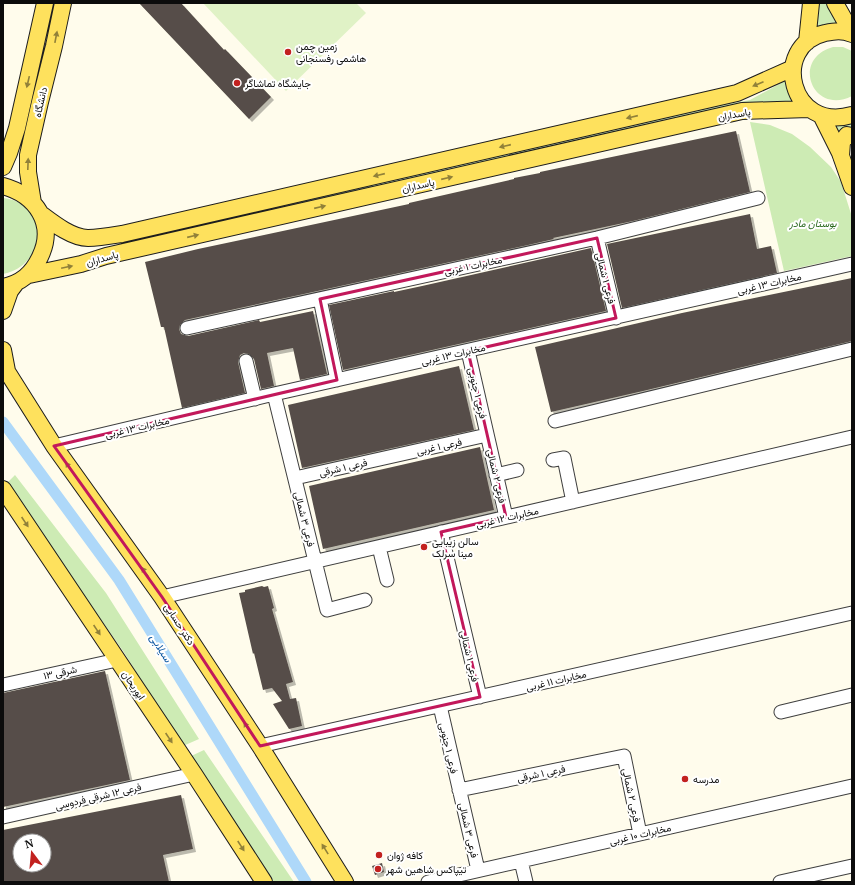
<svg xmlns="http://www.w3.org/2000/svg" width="855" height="885" viewBox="0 0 855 885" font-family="'PT Serif',Vazirmatn,serif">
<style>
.green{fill:#cdebb4}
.pitch{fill:#e0f2c6}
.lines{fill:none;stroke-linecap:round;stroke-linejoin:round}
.canal{stroke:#aed8f9;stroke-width:11}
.building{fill:#564e48;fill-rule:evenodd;filter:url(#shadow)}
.minor-casing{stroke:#3f3f3f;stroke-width:15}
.major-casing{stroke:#1d1d1d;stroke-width:18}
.minor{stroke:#fff;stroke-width:13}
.major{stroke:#fee15d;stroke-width:16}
.oneway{fill:#918139}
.marked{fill:none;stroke:#c2185b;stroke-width:3;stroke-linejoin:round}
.poi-dot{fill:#c2211f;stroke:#fff;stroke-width:1.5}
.labels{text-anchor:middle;stroke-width:4;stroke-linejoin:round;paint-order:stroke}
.poi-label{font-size:10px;fill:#0c0c0c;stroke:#fff;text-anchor:start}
.street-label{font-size:10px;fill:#0c0c0c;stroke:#fff}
.park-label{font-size:10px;font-style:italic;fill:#26671a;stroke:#fff}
.water-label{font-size:11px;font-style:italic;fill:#115aa3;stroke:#fff}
</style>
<defs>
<filter id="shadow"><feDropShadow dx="3" dy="3" stdDeviation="0" flood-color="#0004"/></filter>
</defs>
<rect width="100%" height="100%" fill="#fffcec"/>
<!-- green -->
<path class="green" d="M 819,3 L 829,3 L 842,25 L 817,30 Z
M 833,47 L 843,47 L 852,51 L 852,96 C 813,116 790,59 833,47 Z
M 790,75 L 796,104 L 128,249 L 126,242 L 409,175 L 537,147 L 676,113 L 750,100 L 781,83 Z
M 750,122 L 770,125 L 792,134 L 810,147 L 831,167 L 841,182 L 852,217 L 852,256 L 784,271 Z
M 852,122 L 852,130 L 839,141 L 833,124 C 840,126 846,126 852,122 Z
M 3,198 C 48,202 49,265 3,274 Z
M 15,475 L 106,593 L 199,739 L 183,746 L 123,651 L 6,484 Z
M 204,750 L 294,882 L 272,882 L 189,757 Z"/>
<!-- pitch -->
<path class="pitch" d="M 203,3 L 356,3 L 366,13 L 286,91 Z"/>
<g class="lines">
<!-- canal -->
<path class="canal" d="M 3,422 L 119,580 L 306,882"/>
</g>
<!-- building -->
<path class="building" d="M 139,3 L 181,3 L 224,50 L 225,49 L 271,97 L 249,119 Z
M 736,131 L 750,192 L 633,221 L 553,238 L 554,239 L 528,245 L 185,320 L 180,325 L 179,329 L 181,334 L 188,336 L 259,320 L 260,322 L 313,311 L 327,374 L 300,380 L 293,348 L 267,353 L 274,386 L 261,389 L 254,359 L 249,354 L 244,353 L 240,355 L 238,362 L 245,393 L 182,408 L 164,327 L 161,327 L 145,262 L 198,249 L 409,204 L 409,203 L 514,179 L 514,178 L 540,173 L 540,172 Z
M 750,214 L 757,249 L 771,246 L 777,273 L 622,308 L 607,244 Z
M 591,248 L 606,311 L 343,370 L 329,305 L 394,291 L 394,292 L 422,286 Z
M 852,278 L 852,341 L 643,391 L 551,412 L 535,347 L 682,313 Z
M 459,366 L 474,430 L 302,468 L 288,405 Z
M 480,447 L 494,510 L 323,549 L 309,486 Z
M 262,586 L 264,587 L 268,586 L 274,608 L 272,609 L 293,682 L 286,684 L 290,699 L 296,698 L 302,726 L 289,729 L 273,704 L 282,701 L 272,688 L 263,690 L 254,653 L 253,654 L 239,593 L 245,592 L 245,590 Z
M 105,671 L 130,780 L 3,807 L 3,693 Z
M 181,795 L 193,849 L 163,855 L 169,882 L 3,882 L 3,830 ZM 20,841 L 44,841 L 44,865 L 20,865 Z
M 382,863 L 384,872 L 375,875 L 372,866 Z"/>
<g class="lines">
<!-- minor casing -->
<g class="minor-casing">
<path id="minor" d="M 597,238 L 616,318
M 320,299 L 337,380
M 187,328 L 597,238 L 758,198
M 468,351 L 506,517
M 246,361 L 255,399
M 274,394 L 327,610 L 365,600
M 555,421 L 852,349
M 54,446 L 274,394 L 852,264
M 553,460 L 564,458 L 573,502
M 496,475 L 517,470
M 295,478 L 487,435
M 441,532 L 480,697
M 379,547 L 387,580
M 162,597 L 852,437
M 3,685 L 117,660
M 440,706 L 478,870
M 781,712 L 852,695
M 260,746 L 852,613
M 459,790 L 624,756 L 640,834
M 3,817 L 194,774
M 521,861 L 526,882
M 428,882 L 852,786
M 780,882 L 852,866"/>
</g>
<!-- major casing -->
<g class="major-casing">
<path id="major" d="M 835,3 L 844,19 L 852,29
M 852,34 C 842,30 835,31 825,33 C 770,46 790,133 852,115
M 807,42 L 811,3
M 821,115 L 840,153 L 852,187
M 841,156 L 842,142 L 847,135 L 852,136
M 3,167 L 9,153 L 17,128 L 45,3
M 3,186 C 36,195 56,224 40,257 C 32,274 21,283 3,287
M 33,203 L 28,172 L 28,155 L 40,102 L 54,46 L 63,3
M 41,214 C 53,223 72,238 88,238 C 99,238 110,236 122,234 L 737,93 L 793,68
M 29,275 L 81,264 L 106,256 L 742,111 L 809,109
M 3,311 L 10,291 L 16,283
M 3,350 L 7,371
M 3,365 L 54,446 L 162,597 L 260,746 L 345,882
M 3,489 L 194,774 L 264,882"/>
</g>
<!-- minor -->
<use href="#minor" class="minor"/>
<!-- major -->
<use href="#major" class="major"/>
</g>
<!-- one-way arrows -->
<defs><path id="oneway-solid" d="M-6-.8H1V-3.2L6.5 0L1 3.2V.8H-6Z"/></defs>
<g class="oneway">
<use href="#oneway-solid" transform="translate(56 37) rotate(-79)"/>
<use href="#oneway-solid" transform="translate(28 82) rotate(103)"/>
<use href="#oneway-solid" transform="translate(758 84) rotate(157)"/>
<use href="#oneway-solid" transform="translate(632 117) rotate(167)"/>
<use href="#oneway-solid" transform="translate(505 146) rotate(167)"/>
<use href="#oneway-solid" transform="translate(28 164) rotate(-88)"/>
<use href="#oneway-solid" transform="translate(379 175) rotate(167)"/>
<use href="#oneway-solid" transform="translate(447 178) rotate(-13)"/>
<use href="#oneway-solid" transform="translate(320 207) rotate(-13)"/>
<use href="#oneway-solid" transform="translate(193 236) rotate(-13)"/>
<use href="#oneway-solid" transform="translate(67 267) rotate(-12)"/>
<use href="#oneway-solid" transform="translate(69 467) rotate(-126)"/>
<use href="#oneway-solid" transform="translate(25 522) rotate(56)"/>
<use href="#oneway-solid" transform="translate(145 572) rotate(-126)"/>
<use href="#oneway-solid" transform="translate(97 630) rotate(56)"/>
<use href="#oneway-solid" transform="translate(247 727) rotate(-123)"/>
<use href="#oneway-solid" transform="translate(169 738) rotate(56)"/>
<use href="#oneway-solid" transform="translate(241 846) rotate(57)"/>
<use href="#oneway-solid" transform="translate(325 849) rotate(-122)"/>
</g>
<!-- marked area -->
<path class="marked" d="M 597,238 L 616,318 L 468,351 L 506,517 L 441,532 L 480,697 L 260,746 L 162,597 L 54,446 L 337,380 L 320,299 Z"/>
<!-- markers -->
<g class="poi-dot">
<circle cx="288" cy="52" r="4"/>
<circle cx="237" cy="83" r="4"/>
<circle cx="424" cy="547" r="4"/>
<circle cx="685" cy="779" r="4"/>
<circle cx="379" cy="855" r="4"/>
<circle cx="378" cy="869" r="4"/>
</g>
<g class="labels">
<!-- poi labels -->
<g class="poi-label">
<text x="296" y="50">زمین چمن<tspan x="296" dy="12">هاشمی رفسنجانی</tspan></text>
<text x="245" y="87">جایشگاه تماشاگر</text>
<text x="432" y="545">سالن زیبایی<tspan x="432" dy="12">مینا سرلک</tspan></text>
<text x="693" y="783">مدرسه</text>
<text x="387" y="859">کافه ژوان</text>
<text x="386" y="873">تیپاکس شاهین شهر</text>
</g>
<!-- street labels -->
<g class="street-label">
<text transform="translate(40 102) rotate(-77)" y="4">دانشگاه</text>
<text transform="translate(734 114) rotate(-10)" y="4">پاسداران</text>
<text transform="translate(418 185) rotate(-13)" y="4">پاسداران</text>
<text transform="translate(102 258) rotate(-16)" y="4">پاسداران</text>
<text transform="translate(473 265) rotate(-12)" y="4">مخابرات ۱ غربی</text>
<text transform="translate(606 278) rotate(76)" y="4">فرعی ۱ شمالی</text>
<text transform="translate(769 283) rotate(-13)" y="4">مخابرات ۱۳ غربی</text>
<text transform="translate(453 354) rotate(-13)" y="4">مخابرات ۱۳ غربی</text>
<text transform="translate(478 393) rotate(77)" y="4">فرعی ۱ جنوبی</text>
<text transform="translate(137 427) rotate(-13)" y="4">مخابرات ۱۳ غربی</text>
<text transform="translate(439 446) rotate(-12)" y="4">فرعی ۱ غربی</text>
<text transform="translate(343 467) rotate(-13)" y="4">فرعی ۱ شرقی</text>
<text transform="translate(497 476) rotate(77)" y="4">فرعی ۲ شمالی</text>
<text transform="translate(507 517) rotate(-13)" y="4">مخابرات ۱۲ غربی</text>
<text transform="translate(305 519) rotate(76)" y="4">فرعی ۳ شمالی</text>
<text transform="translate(180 624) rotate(57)" y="4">دکتر حسابی</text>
<text transform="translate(470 656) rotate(77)" y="4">فرعی ۱ شمالی</text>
<text transform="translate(60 672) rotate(-12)" y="4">۱۳ شرقی</text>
<text transform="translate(556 680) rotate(-13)" y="4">مخابرات ۱۱ غربی</text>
<text transform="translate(134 685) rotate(56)" y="4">ابوریحان</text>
<text transform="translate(449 748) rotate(77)" y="4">فرعی ۱ جنوبی</text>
<text transform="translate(541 773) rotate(-12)" y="4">فرعی ۱ شرقی</text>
<text transform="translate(632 795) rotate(78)" y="4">فرعی ۲ شمالی</text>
<text transform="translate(98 796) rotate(-13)" y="4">فرعی ۱۲ شرقی فردوسی</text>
<text transform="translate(469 830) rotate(77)" y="4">فرعی ۳ شمالی</text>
<text transform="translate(640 834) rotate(-13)" y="4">مخابرات ۱۰ غربی</text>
</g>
<!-- park labels -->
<g class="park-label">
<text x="813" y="227">بوستان مادر</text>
</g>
<!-- water labels -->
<g class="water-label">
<text transform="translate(161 648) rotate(58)" y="4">سیلابی</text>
</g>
</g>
<!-- border -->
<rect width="855" height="885" fill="none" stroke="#0c0c0c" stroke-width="8"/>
<!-- north arrow -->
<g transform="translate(32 853) rotate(344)"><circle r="19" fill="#ffffff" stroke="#9e9e9e"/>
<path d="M0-3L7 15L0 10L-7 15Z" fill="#c2211f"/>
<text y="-6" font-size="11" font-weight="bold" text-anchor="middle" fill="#0c0c0c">N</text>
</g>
</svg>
